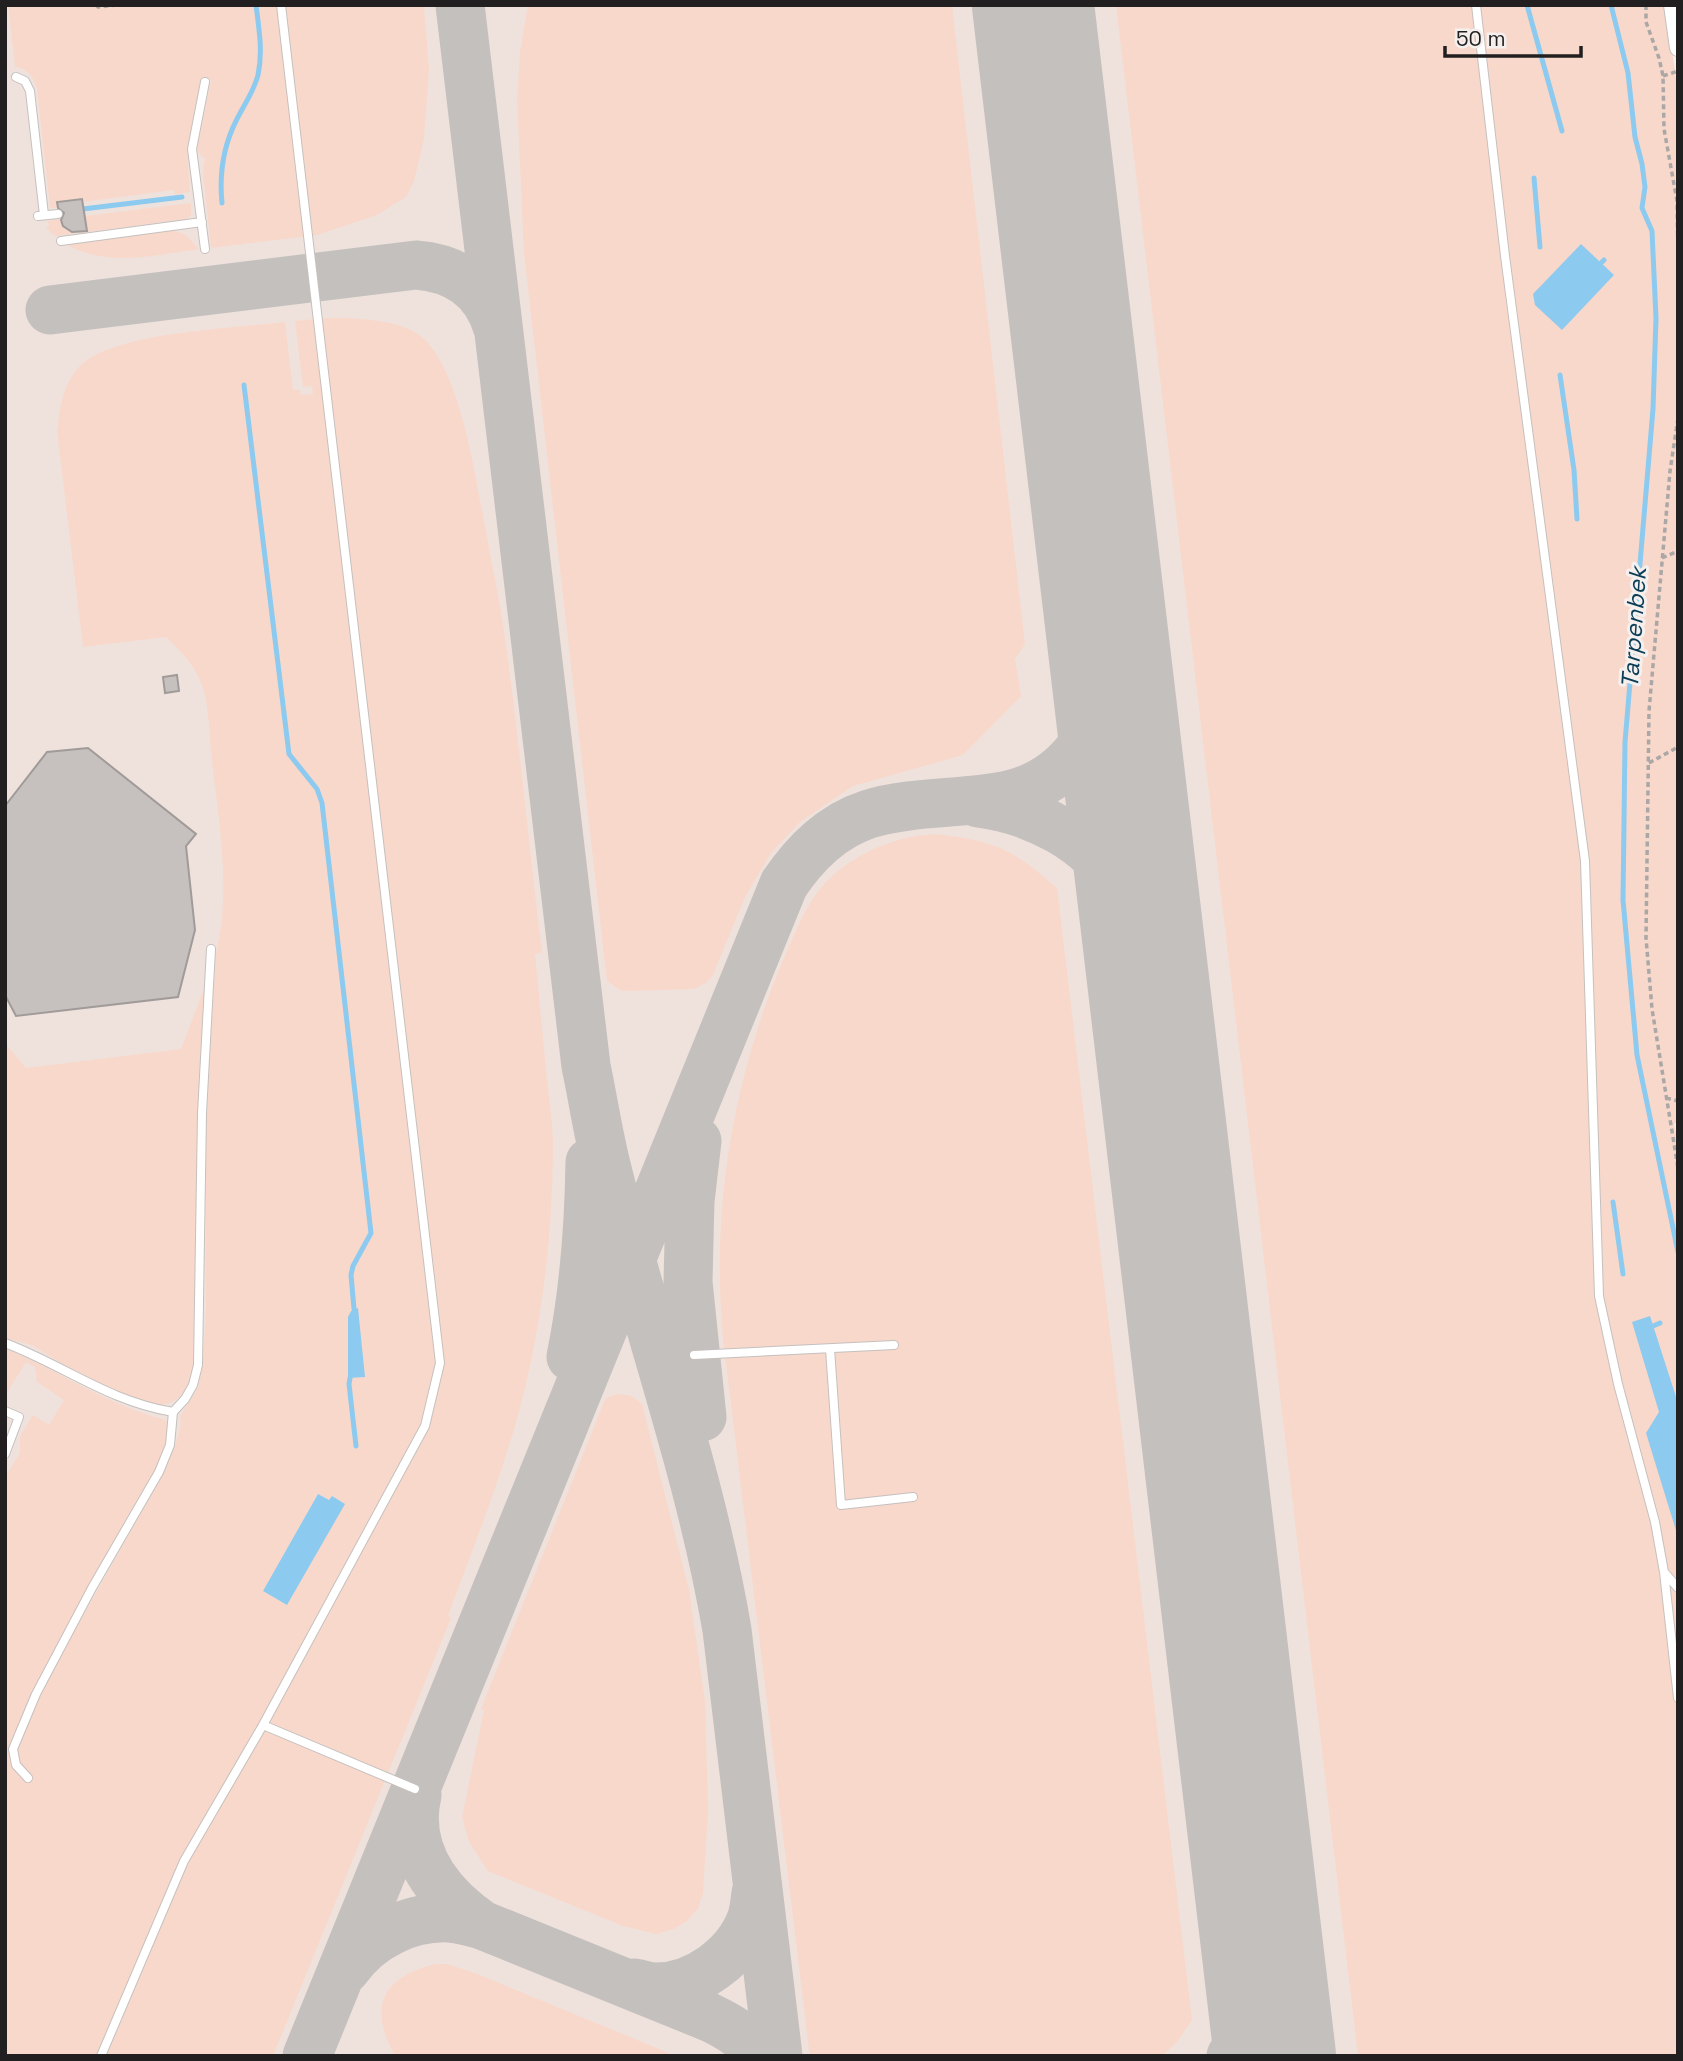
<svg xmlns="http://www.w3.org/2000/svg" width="1683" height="2061" viewBox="0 0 1683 2061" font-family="'Space Grotesk',sans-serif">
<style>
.built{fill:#efe2dc}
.green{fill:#f8d8cb;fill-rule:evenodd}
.water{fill:#8dcaef}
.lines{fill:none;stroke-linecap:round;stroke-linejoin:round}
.stream{stroke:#8dcaef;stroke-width:5}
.taxiway{stroke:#c4c0be;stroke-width:49}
.runway{stroke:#c4c0be;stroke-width:122}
.building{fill:#c6c1bf;stroke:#a09b99;stroke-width:2}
.service-casing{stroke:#c5c0be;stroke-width:10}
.minor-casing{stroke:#c5c0be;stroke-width:18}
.path{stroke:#aba7a6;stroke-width:3.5;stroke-dasharray:5 3.5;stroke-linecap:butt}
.service{stroke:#fff;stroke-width:8}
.minor{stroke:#fff;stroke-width:16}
.labels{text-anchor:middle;stroke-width:6;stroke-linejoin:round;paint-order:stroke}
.water-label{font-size:24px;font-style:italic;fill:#0b3d56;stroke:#f5f0ee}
</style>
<rect width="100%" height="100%" fill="#f5f0ee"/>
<!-- built -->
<path class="built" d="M 5,5 L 1563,5 L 1626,263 L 1678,2056 L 5,2056 Z"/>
<!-- green -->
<path class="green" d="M 8,5 L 424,5 L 429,70 L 424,139 L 414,181 L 406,197 L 377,215 L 317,235 L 211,248 L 203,173 L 205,158 L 202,157 L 197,150 L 211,80 L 202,78 L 187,148 L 190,192 L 175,194 L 174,190 L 82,202 L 81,199 L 58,202 L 58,208 L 50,208 L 37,88 C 33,77 28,68 15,67 Z
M 528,5 L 952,5 L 1025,644 L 1015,659 L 1021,696 L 963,755 L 853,786 L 800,822 L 771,853 L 745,897 L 713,975 L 706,983 L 694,989 L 622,991 L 607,981 L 524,253 L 517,100 L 520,52 Z
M 1116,5 L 1666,5 L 1678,93 L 1678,1122 L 1674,1124 L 1678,1144 L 1678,2056 L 1358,2056 Z
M 191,203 L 191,215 L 187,219 L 55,236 L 46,228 L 49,225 L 47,221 L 60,219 L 67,230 L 77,233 L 87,231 L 85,216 Z
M 172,230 L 186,235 L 199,249 C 156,255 110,267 69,246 L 72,243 Z
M 324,318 C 351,318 400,318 422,337 C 461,372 475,475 485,526 C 491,561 499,596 504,631 C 519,738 529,846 542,953 L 535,954 C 539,996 543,1038 547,1080 C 549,1101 553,1123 553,1144 C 553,1221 545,1299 528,1375 C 510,1457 477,1537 448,1616 L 451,1618 L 273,2056 L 5,2056 L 5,1477 L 20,1453 L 20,1436 L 33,1415 L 49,1425 L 64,1400 L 37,1382 L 35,1367 L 26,1362 L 5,1396 L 5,1349 C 59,1370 106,1405 163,1419 L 167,1422 C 174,1457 108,1551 89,1586 C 77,1607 70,1632 61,1655 L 162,1476 L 175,1447 L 181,1425 L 180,1416 L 198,1388 L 203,1364 L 206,1309 L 206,1113 L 216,954 C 232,888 218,818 211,752 C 209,732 209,707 203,688 C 195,665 183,654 166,637 L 83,647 L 57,431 C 60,407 62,386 79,367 C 110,332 236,328 285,322 L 293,390 L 300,390 L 301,395 L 313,394 L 312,386 L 303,387 L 295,321 ZM 351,1311 L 365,1376 L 348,1378 L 348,1317 ZM 318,1494 L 329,1500 L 332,1496 L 344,1503 L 287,1605 L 263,1591 Z
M 933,834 C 993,840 1012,848 1057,888 L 1192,2020 L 1177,2042 L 1162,2056 L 811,2056 L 809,2050 L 723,1338 C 711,1207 733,1078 784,958 C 796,931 807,901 828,880 C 857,852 894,837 933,834 Z
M 204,989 C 200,1069 198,1149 197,1229 C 197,1263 197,1297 195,1331 C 195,1343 195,1356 193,1368 C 189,1384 183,1400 166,1404 C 134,1411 63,1364 35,1347 C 28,1343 15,1341 5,1338 L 5,1043 L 26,1068 L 181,1049 Z
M 617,1394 L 632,1396 L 642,1404 L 689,1590 L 705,1701 L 708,1810 L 703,1893 L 698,1909 L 687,1921 L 674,1929 L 656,1934 L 623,1926 L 488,1871 L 469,1842 L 462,1817 L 484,1710 L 481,1709 L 604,1402 L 606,1398 Z
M 435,1964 L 447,1964 L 475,1973 L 676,2056 L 395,2056 C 368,2007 381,1978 435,1964 Z"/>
<!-- water -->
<path class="water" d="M 1581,244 L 1614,275 L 1562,330 L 1535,305 L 1533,294 Z
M 358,1308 L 365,1377 L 348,1378 L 348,1317 L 351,1311 Z
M 1650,1316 L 1678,1403 L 1678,1537 L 1646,1433 L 1659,1412 L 1632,1322 Z
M 318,1494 L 329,1500 L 332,1496 L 345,1504 L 287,1605 L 263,1591 Z"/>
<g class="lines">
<!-- stream -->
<path class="stream" d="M 1527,5 L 1562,131
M 1611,5 L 1628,73 L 1635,137 L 1642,164 L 1645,187 L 1642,208 L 1652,231 L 1656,318 L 1653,409 L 1625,742 L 1623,900 L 1637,1055 L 1678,1252
M 1534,178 L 1540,247
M 222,203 C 219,173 223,146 237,119 C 244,105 254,91 258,75 C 263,52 259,29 256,5
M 83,209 L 182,197
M 1601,263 L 1604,260
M 1560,375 L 1574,470 L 1577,519
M 244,385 L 289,754 L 317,789 L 322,803 L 371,1233 L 353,1266 L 351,1275 L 354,1309
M 1613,1202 L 1623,1274
M 1653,1326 L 1660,1323
M 350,1378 L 349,1384 L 356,1446"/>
<!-- taxiway -->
<path class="taxiway" d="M 460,5 L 586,1066 C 593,1099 598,1133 606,1165 C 644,1321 700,1471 727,1630 L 778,2056
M 50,310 L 416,265 C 455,268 486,288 497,326
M 978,803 C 1034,810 1091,839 1121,889 C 1130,905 1136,922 1143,939
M 697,1141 L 690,1201 L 688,1282 L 702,1417
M 571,1357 C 584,1293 589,1227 590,1162
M 417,1795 C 404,1852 439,1895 482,1925
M 346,1969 C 369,1936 410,1916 450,1918 C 461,1919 472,1922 482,1925 L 709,2017 C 730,2027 747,2037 760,2056
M 634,1983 C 641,1984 649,1987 656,1987 C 696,1987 737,1957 751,1920 C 754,1912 755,1902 756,1893
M 307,2056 L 784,884 C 806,852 832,826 869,814 C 915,800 966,805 1012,794 C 1073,779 1108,720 1110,661
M 1231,2056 C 1252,2028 1261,2001 1264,1966"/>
<!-- runway -->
<path class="runway" d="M 1033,5 L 1275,2056"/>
</g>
<!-- building -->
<path class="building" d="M 82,199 L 87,231 L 72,232 L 63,226 L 61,220 L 64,213 L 58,208 L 57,202 Z
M 177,675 L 179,691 L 165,693 L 163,677 Z
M 88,748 L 196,834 L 186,846 L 195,930 L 178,997 L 16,1016 L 5,995 L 5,806 L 47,752 Z"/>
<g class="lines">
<!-- service casing -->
<g class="service-casing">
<path id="service" d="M 1476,5 L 1505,256 L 1585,861 L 1599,1296 L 1618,1384 L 1655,1522 L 1664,1572 L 1678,1698
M 16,77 L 25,81 L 30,91 L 44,215
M 38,216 L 58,214
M 61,241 L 202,222
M 205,249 L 192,149 L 205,82
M 5,1343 C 65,1366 108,1401 173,1412
M 830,1349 L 841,1505 L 913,1497
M 694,1355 L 894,1345
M 5,1411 L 19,1417 L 5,1454
M 1664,1572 L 1678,1588
M 263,1725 L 415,1789
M 28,1778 L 16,1765 L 13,1749 L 36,1694 L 92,1588 L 159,1472 L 170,1445 L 173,1412 L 185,1399 L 193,1385 L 198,1365 L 202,1113 L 211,949
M 101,2056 L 184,1861 L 263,1725 L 425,1426 L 440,1363 L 281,5"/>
</g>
<!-- minor casing -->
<g class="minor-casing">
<path id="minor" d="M 1672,5 L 1678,48"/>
</g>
<!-- path -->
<path class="path" d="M 96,5 L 98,7 L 117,5
M 1646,5 L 1646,22 L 1659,58 L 1663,76 L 1664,129 L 1677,201 L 1678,257
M 1663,76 L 1678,71
M 1678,418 L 1670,471 L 1649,711 L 1646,938 L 1652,1009 L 1678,1168
M 1662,558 L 1678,551
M 1649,763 L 1678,747
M 1666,1098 L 1678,1101"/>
<!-- service -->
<use href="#service" class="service"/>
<!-- minor -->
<use href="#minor" class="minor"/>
</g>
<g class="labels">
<!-- water labels -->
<g class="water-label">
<text transform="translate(1634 628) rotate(-86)" y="8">Tarpenbek</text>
</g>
</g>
<!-- border -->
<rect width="1683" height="2061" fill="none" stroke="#211f1f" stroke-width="14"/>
<!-- scale -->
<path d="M1445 46v10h136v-10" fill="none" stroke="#211f1f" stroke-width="3.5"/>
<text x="1456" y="46" font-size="21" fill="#211f1f" stroke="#f5f0ee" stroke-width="5" paint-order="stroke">50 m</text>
</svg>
